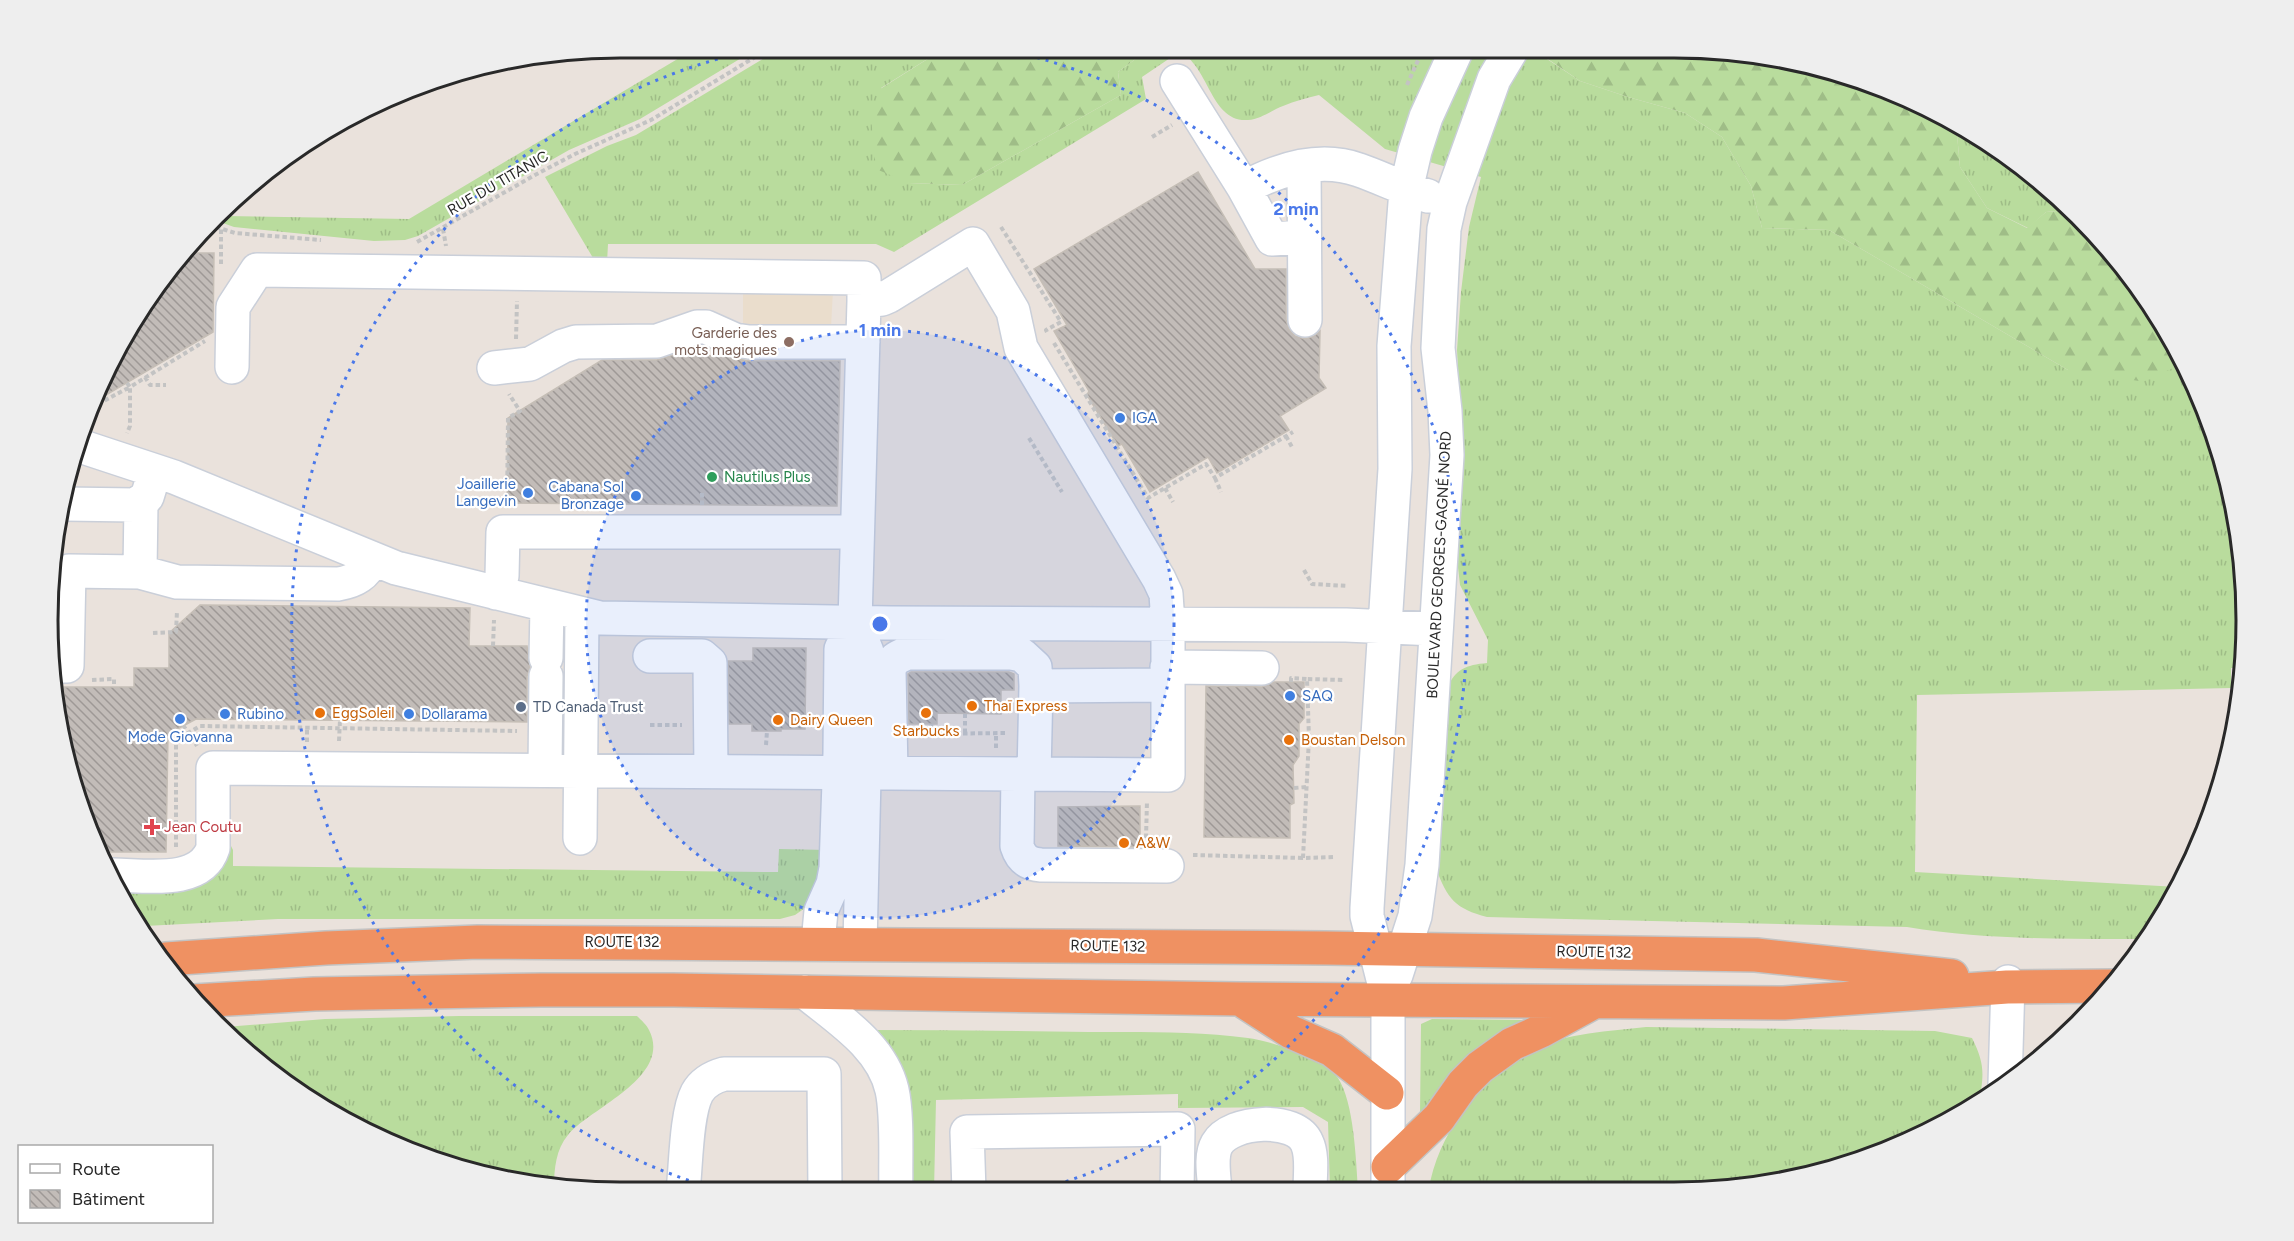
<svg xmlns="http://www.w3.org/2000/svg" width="2294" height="1241" viewBox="0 0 2294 1241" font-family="Figtree,sans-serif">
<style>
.education{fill:#eaddcc}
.grass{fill:url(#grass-tufts)}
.forest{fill:url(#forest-firs)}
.building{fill:url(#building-back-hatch);stroke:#c5beb6;stroke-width:1.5}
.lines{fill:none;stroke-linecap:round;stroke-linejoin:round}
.minor-casing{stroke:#cacfd9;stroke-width:36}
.highway-casing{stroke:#c3c3c3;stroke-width:36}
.path{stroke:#c3c3c3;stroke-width:4;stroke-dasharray:4.5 3;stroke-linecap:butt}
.minor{stroke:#fff;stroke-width:33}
.highway{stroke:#ef9162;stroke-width:33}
.ring{fill:none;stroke:#4a78e9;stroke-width:3;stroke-dasharray:3 6}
.education-dot{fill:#8d6e63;stroke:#fff;stroke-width:2}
.shop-dot{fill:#3f7fe0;stroke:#fff;stroke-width:2}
.leisure-dot{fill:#2e9e5b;stroke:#fff;stroke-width:2}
.food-dot{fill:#e8710a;stroke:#fff;stroke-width:2}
.service-dot{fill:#5c6f8a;stroke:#fff;stroke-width:2}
.health-dot{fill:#e0444e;stroke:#fff;stroke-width:2}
.labels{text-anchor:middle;stroke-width:4.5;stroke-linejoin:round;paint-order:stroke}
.street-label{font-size:15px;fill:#292929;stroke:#fff}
.education-label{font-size:15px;fill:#785e54;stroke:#fff;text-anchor:end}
.shop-label{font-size:15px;fill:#366cbe;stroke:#fff;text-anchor:start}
.leisure-label{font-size:15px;fill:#27864d;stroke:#fff;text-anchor:start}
.food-label{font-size:15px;fill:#c56008;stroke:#fff;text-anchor:start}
.service-label{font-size:15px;fill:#4e5e75;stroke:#fff;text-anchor:start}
.health-label{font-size:15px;fill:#be3a42;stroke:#fff;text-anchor:start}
.rim{fill:none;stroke:#292929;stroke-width:3}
.centre{fill:#4a78e9;stroke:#fff;stroke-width:3}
.ring-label{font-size:18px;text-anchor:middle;font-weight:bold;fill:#4a78e9;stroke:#fff;stroke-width:4.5;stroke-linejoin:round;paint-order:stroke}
</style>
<defs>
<pattern id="grass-tufts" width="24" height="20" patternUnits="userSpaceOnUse" patternTransform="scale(1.5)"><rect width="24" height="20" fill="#b9dc9d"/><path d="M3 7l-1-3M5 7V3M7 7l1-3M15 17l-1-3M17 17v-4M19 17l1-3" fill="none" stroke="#9fbd87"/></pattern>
<pattern id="forest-firs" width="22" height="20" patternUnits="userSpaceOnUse" patternTransform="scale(1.5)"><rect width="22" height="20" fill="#b9dc9d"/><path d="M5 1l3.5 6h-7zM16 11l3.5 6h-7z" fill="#9fbd87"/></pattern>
<pattern id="building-back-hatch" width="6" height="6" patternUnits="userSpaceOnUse" patternTransform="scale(1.5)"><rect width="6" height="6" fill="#c2bcb8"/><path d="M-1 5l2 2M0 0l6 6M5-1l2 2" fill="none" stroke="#9e9996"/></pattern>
</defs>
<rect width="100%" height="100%" fill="#eae2dc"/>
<!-- education -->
<path class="education" d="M 743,289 L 833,290 L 831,328 L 840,358 L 839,399 L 669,398 L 670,355 L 743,356 Z"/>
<!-- grass -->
<path class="grass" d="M 696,48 L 758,48 L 640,119 L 569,150 L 418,236 L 405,240 L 374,241 L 234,227 L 220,222 L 226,216 L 409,219 Z
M 781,48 L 945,48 L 881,88 L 909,183 L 962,185 L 1121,95 L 1118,72 L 1149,49 L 1532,49 L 1580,81 L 1628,97 L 1685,113 L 1722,137 L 1751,186 L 1762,228 L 1829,230 L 2068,370 L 2182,366 L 2183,361 L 2226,472 L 2245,583 L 2242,668 L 2231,668 L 2231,688 L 1917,695 L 1915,872 L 2178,887 L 2169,906 L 2146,939 C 2066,939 1986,940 1907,927 L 1487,917 C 1456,909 1447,899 1436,868 L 1447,689 C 1455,669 1466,665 1487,663 L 1488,640 L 1460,585 L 1457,558 L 1460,405 L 1457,350 L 1461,292 L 1469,227 L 1481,177 L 1385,149 L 1319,95 C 1307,98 1295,101 1283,106 C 1272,110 1261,119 1248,120 C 1210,123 1209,64 1179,52 L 1142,77 L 1146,99 L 894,252 L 876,244 L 608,244 L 607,263 L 596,263 L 545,177 L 607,146 L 636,135 Z
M 1956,123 L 2051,190 L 2070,210 L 2046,212 L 2028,228 L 1987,208 L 1960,167 Z
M 231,846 L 233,850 L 233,866 L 764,872 L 778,872 L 779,849 L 828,850 L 808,906 L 795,915 L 780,919 L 278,919 L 145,926 L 122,888 Z
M 459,1016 L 637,1016 C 641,1020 647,1025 649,1030 C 673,1077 590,1108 568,1135 C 556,1149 554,1169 554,1187 L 472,1173 L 335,1116 L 225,1027 L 325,1019 Z
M 1432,1019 L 1532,1020 L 1434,1100 L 1420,1115 L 1421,1024 Z
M 1646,1027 L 1935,1031 L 1972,1038 C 1985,1064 1984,1074 1979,1103 L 1858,1163 L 1748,1188 L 1429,1189 C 1437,1135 1483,1072 1533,1049 C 1568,1033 1609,1031 1646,1027 Z
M 870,1030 C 943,1030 1016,1031 1089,1032 C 1142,1032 1195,1031 1248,1038 C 1271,1041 1325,1058 1338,1078 C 1354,1102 1356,1160 1358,1189 L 1330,1189 L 1328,1122 L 1303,1107 L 1178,1108 L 1178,1094 L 936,1100 L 934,1191 L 905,1191 Z"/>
<!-- forest -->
<path class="forest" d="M 945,48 L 1149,49 L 1118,72 L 1121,95 L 962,185 L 909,183 L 876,169 L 871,117 L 880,89 Z
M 1533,49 L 1711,49 L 1822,68 L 1956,123 L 1960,167 L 1987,208 L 2027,228 L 2046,212 L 2070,210 L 2127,272 L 2183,361 L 2182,365 L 2139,381 L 2068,370 L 1829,230 L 1762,228 L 1751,186 L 1722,137 L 1685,113 L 1628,97 L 1580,81 Z"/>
<!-- building -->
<path class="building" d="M 1198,172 L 1255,269 L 1286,269 L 1286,320 L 1289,329 L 1295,336 L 1305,339 L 1314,336 L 1320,331 L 1319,378 L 1326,388 L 1280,416 L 1289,430 L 1217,473 L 1208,457 L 1150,492 L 1122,444 L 1118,446 L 1087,395 L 1089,391 L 1054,331 L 1067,325 L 1034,269 Z
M 191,253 L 214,253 L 213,332 L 101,398 L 144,303 Z
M 673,355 L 725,356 L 749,361 L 840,361 L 837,506 L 507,503 L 508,418 L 602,360 L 657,360 Z
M 200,605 L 470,608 L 469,646 L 527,646 L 530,667 L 527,676 L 527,722 L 196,719 L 168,734 L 166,852 L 99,852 L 92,840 L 64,720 L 64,687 L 134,687 L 134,668 L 169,668 L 169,633 Z
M 753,648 L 806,648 L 805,729 L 781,729 L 781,731 L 752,731 L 752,724 L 729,724 L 728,661 L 753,661 Z
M 911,672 L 1009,672 L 1014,674 L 1014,690 L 1001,690 L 1001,714 L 937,713 L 937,724 L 909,724 L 908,674 Z
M 1274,682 L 1304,682 L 1304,718 L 1299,724 L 1299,756 L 1293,765 L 1294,803 L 1290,805 L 1290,838 L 1204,837 L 1206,686 L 1262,687 Z
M 1140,806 L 1140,847 L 1058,846 L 1058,807 Z"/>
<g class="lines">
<!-- minor casing -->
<g class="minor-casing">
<path id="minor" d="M 1177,81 L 1244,188 C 1279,169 1320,156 1359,170 C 1382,178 1403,189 1428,196
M 1304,166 L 1305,320
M 1244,188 L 1272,239 L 1304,237
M 232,367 L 233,307 L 257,270 L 864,278 L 864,301
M 494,368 L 530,364 L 563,346 L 576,342 L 657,341 L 697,327 L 706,327 L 735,340 L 749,342 L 863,342
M 80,446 L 174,477 L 396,568 L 600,618 L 891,623 L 1346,625 L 1435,629
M 141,503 L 140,572 L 177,582 L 338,584 C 356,581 365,575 373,559
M 64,504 L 135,505 L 147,497 L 151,484
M 496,593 L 502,576 L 503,532 L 857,532
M 650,656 L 702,656 L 710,663 L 711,771
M 546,658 L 547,606
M 51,666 L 67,666 L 69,571 L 140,572
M 1167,667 L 1262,668
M 545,770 L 546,676
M 891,773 L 889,671 C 892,659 897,657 908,653 L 1011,653 L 1022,655 L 1035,667 L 1036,686
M 1018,774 L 1017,846 C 1021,859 1028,864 1041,865 L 1167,866
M 580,838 L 582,614
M 114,875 C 144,875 201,886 213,848 L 213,768 L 1034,774 L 1036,686 L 1166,685
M 818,943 L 821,911 L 833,884 L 836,868 L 840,753 L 841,649 L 855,622
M 860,944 L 867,652 L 855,622 L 864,301 L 882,299 L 889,296 L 973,244 L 1013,311 L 1021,348 L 1159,579 L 1166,594 L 1168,624 L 1168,775 L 1034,774
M 1396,975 L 1415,916 L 1422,865 L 1447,455 L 1445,411 L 1438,348 L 1444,229 L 1450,202 L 1494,79 L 1512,49
M 805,992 C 838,1019 882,1046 892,1090 C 898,1117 895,1162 896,1191
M 2005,1084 L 2008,982
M 1388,1189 L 1388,999 L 1367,916 L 1367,908 L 1395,469 L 1394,346 L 1406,190 L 1415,151 L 1426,117 L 1457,49
M 1215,1190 C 1214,1176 1210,1156 1217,1144 C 1231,1120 1296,1116 1307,1143 C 1313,1156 1310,1175 1310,1190
M 683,1191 C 686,1166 686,1114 697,1093 C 703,1082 713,1077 724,1074 L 824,1074 L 825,1191
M 969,1191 L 967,1132 L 1178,1129 L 1177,1190"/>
</g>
<!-- highway casing -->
<g class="highway-casing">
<path id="highway" d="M 166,959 L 326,948 L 478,942 L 1326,948 L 1756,955 L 1952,976
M 1240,999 L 1291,1032 L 1332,1050 L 1387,1093
M 194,1001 L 314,994 L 542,990 L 673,990 L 1240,999 L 1784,1003 L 2007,987 L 2112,986
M 1388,1167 L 1439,1118 L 1463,1084 L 1480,1067 L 1512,1044 L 1541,1031 L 1594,1002"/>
</g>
<!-- path -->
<path class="path" d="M 1407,85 L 1423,49
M 1152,137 L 1172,125
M 216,227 L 235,233 L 321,240
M 1001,227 L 1061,322 L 1046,330 L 1047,332
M 443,229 L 446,246
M 417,242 L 535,175 L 575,154 L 651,120 L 770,48
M 221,264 L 221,229
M 516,339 L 517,301
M 1054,343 L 1148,498 L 1206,464 L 1215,478 L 1293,432
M 145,377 L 150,385 L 166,385
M 127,383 L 130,387 L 205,341
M 98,404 L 130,387 L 130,426 L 127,433
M 1286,436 L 1293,449
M 1029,438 L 1062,492
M 1215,478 L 1221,492
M 1165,488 L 1173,502
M 507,505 L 508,418 L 520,411 L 509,394
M 702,505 L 702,491
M 1304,570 L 1312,584 L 1348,586
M 153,633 L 176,632 L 177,611
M 493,646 L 494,620
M 92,680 L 114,679 L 114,687
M 1291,682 L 1291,678 L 1307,679
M 931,724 L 932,733
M 183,725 L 197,746
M 650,725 L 682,725
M 965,733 L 965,714
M 918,734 L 1006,733
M 1299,738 L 1309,738
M 339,741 L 340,720
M 307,742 L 307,728
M 766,745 L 767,731
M 996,748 L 996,733
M 1294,788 L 1306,787
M 166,827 L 186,828
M 1146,838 L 1147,801
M 176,847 L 176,740 L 200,726 L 517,731
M 1193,855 L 1303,858
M 1333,857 L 1303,858 L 1309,738 L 1307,679 L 1343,680"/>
<!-- minor -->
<use href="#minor" class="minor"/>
<!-- highway -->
<use href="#highway" class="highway"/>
</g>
<!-- distance rings -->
<circle cx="880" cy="624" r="294" fill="#4a78e9" fill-opacity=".12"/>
<g class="ring">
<circle cx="880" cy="624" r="294"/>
<path d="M723 1191A588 588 0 0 1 758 49M1002 49A588 588 0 0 1 1042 1189"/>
</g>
<!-- markers -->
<circle class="education-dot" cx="789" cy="342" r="6"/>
<g class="shop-dot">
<circle cx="1120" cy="418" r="6"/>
<circle cx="528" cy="493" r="6"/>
<circle cx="636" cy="496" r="6"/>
<circle cx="1290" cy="696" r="6"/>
<circle cx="225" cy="714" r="6"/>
<circle cx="409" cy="714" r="6"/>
<circle cx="180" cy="719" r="6"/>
</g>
<circle class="leisure-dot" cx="712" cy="477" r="6"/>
<g class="food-dot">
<circle cx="972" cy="706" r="6"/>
<circle cx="320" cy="713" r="6"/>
<circle cx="926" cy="713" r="6"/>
<circle cx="778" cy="720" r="6"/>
<circle cx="1289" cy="740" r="6"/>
<circle cx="1124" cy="843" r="6"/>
</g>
<circle class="service-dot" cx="521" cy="707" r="6"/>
<path class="health-dot" d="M149 818h6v6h6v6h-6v6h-6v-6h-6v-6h6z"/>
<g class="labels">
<!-- street labels -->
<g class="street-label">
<text transform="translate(498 183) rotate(-30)" y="5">RUE DU TITANIC</text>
<text transform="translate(1439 565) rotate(-87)" y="5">BOULEVARD GEORGES-GAGNÉ NORD</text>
<text x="622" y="947">ROUTE 132</text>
<text transform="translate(1108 946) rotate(1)" y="5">ROUTE 132</text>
<text transform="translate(1594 952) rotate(1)" y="5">ROUTE 132</text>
</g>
<!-- education labels -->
<g class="education-label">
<text x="777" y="338">Garderie des<tspan x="777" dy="17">mots magiques</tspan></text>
</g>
<!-- shop labels -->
<g class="shop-label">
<text x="1132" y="423">IGA</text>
<text x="516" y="489" text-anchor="end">Joaillerie<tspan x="516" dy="17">Langevin</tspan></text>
<text x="624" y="492" text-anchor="end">Cabana Sol<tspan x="624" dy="17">Bronzage</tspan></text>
<text x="1302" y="701">SAQ</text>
<text x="237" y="719">Rubino</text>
<text x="421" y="719">Dollarama</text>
<text x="180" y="742" text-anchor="middle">Mode Giovanna</text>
</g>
<!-- leisure labels -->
<g class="leisure-label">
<text x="724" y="482">Nautilus Plus</text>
</g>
<!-- food labels -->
<g class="food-label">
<text x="984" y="711">Thaï Express</text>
<text x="332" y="718">EggSoleil</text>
<text x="790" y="725">Dairy Queen</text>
<text x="926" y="736" text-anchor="middle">Starbucks</text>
<text x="1301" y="745">Boustan Delson</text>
<text x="1136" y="848">A&amp;W</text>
</g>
<!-- service labels -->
<g class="service-label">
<text x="533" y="712">TD Canada Trust</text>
</g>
<!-- health labels -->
<g class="health-label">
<text x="164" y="832">Jean Coutu</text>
</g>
</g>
<!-- crop -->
<path d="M0 0H2294V1241H0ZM620 58H1674A562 562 0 0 1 2236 620V620A562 562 0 0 1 1674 1182H620A562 562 0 0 1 58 620V620A562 562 0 0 1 620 58Z" fill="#eee" fill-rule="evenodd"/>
<path class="rim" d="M620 58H1674A562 562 0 0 1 2236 620V620A562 562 0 0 1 1674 1182H620A562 562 0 0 1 58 620V620A562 562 0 0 1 620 58Z"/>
<circle cx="880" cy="624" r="9" class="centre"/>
<g class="ring-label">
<text x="1296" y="215">2 min</text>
<text x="880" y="336">1 min</text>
</g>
<!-- legend -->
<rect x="18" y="1145" width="195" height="78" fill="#ffffff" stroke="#a9a9a9" stroke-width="1.5"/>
<rect x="30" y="1164" width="30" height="9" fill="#ffffff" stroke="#a9a9a9" stroke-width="1.5"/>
<text x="72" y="1175" font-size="18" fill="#292929">Route</text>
<rect x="30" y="1190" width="30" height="18" fill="url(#building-back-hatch)" stroke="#a9a9a9" stroke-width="1.5"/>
<text x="72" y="1205" font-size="18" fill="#292929">Bâtiment</text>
</svg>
